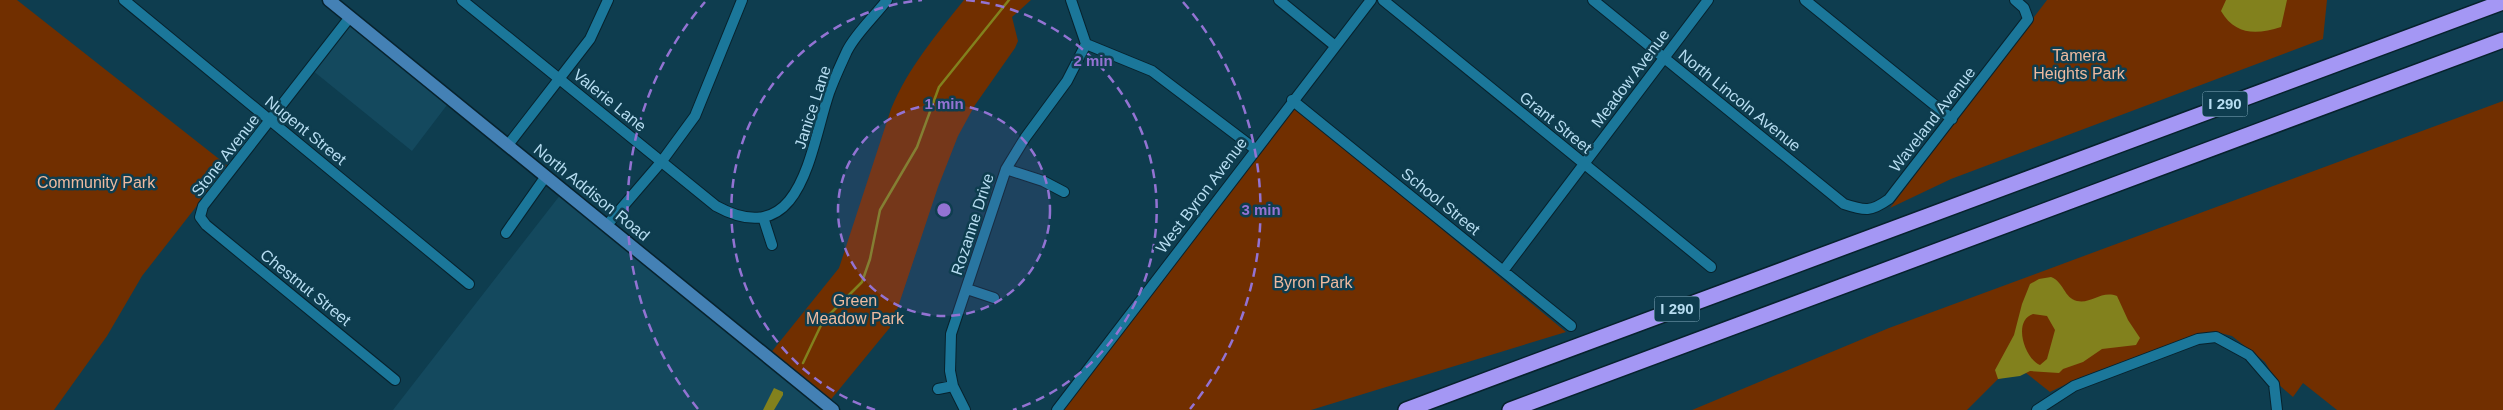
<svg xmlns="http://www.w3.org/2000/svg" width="2503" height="410" viewBox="0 0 2503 410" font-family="Helvetica,sans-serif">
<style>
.built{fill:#14495e}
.green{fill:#712f00}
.water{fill:#82811d;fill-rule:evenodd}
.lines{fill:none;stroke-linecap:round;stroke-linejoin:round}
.stream{stroke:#82811d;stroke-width:2.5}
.street-casing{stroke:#07222d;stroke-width:12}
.secondary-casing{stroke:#07222d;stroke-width:15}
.highway-casing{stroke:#07222d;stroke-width:18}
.street{stroke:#1b779a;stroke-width:10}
.secondary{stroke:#4481b5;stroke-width:12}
.highway{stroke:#a497f4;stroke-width:15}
.ring{fill:none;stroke:#9373d3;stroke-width:2.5;stroke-dasharray:9 6}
.labels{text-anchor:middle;stroke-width:5;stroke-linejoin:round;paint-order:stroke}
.shield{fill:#0e3d4f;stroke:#84adc0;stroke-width:1}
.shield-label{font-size:15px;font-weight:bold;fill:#b7ddf1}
.park-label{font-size:16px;fill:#eeba9f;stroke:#0e3d4f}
.street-label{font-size:16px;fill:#b7ddf1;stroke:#0e3d4f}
.centre{fill:#9373d3;stroke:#0e3d4f;stroke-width:2.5}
.ring-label{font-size:15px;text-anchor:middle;font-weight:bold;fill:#9373d3;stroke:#0e3d4f;stroke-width:5;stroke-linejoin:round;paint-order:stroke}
</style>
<rect width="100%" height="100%" fill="#0e3d4f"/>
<!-- built -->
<path class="built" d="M 344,21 L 447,105 L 412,151 L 312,70 Z
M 561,194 L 826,410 L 393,410 Z"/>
<!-- green -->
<path class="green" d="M 0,0 L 17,0 L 228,166 L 142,276 L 107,336 L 54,410 L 0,410 Z
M 964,0 L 1031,0 L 1012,17 L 1018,41 L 1015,48 L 975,105 L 958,136 L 938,187 L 892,325 L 828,403 L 769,355 L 839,268 L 891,109 C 908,68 936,35 964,0 Z
M 2047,0 L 2327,0 L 2323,39 L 1951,179 L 1890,208 Z
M 2503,101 L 2503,410 L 2337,410 L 2303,383 L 2293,397 L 2278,384 L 2265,362 L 2232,336 L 2216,332 L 2197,334 L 2081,377 L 2050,392 L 2026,373 L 1998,379 L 1967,410 L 1692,410 L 1889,328 Z
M 1294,107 L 1566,332 L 1311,410 L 1060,410 Z"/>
<!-- water -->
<path class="water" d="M 2226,0 L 2287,0 L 2281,27 C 2256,35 2235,35 2221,11 Z
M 2051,277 C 2064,282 2064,298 2077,301 C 2092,304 2101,290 2117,296 L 2128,320 L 2140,338 L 2136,345 L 2102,349 L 2083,362 L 2063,369 L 2059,373 L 2030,371 L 2020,376 L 1998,379 L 1995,370 L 2014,335 L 2022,304 L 2030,284 L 2039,279 ZM 2033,314 L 2047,316 L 2055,330 L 2047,359 L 2040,365 C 2025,359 2012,321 2033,314 Z
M 774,388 L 783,392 L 783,395 L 774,410 L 763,410 Z"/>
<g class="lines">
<!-- stream -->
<path class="stream" d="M 803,363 L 823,321 L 862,282 L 870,259 L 880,210 L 917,147 L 939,87 L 1009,0"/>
<!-- street casing -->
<g class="street-casing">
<path id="street" d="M 124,0 L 469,284
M 462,0 L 716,206 C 802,253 810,149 829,93 C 834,79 841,64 847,51 C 856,33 875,16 887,0
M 1279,0 L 1334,45
M 1383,0 L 1711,267
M 1593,0 L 1844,204 C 1865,211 1871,212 1889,199 L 2028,19 L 2024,8 L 2015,0
M 1805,0 L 1952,119
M 350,17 L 203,206 L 200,217 L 206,225 L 395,380
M 1086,44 L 1152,71 L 1255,149
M 1292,100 L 1571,326
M 508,145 L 590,39 L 608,0
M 1006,169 L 1043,181 L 1064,192
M 763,217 L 772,245
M 607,225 L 662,161 L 695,116 L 742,0
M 506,233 L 546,176
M 1503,271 L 1708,0
M 967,289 L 994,298
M 938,389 L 953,386
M 965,410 L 953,386 L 950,371 L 951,334 L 1006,169 L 1025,138 L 1067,81 L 1086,44 L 1071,0
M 1057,410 L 1371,0
M 2037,410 L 2074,386 L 2198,339 L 2216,337 L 2249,355 L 2274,384 L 2277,410"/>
</g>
<!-- secondary casing -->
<g class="secondary-casing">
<path id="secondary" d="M 329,0 L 833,410"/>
</g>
<!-- highway casing -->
<g class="highway-casing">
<path id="highway" d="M 1406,410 L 2503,2
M 1510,410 L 2503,40"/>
</g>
<!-- street -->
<use href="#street" class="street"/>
<!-- secondary -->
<use href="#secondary" class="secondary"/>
<!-- highway -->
<use href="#highway" class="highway"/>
</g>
<!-- distance rings -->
<circle cx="944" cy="210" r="106" fill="#9373d3" fill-opacity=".12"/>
<g class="ring">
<circle cx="944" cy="210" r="106"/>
<path d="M875 410A211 211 0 0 1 922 0M966 0A211 211 0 0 1 1013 410"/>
<path d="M698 409A317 317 0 0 1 705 2M1183 2A317 317 0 0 1 1190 409"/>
</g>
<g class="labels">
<!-- shield labels -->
<g class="shield">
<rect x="2202.5" y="91.5" width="45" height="25" rx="4"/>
<rect x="1654.5" y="296.5" width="45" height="25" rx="4"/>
</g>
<g class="shield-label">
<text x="2225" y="109">I 290</text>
<text x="1677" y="314">I 290</text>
</g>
<!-- park labels -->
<g class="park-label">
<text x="2079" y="61">Tamera<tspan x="2079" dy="18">Heights Park</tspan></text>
<text x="96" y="188">Community Park</text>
<text x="1313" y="288">Byron Park</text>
<text x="855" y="306">Green<tspan x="855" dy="18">Meadow Park</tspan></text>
</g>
<!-- street labels -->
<g class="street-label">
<text transform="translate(1630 78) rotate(-53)" y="6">Meadow Avenue</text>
<text transform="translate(610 100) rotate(39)" y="6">Valerie Lane</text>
<text transform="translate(1740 100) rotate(39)" y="6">North Lincoln Avenue</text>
<text transform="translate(812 107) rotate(-72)" y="6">Janice Lane</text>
<text transform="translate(1932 119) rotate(-52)" y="6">Waveland Avenue</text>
<text transform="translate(1556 122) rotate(39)" y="6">Grant Street</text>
<text transform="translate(306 130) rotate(39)" y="6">Nugent Street</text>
<text transform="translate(225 155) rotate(-52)" y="6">Stone Avenue</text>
<text transform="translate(592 192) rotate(39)" y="6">North Addison Road</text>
<text transform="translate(1201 195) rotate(-53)" y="6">West Byron Avenue</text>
<text transform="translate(1441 201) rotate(39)" y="6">School Street</text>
<text transform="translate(972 224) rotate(-72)" y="6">Rozanne Drive</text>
<text transform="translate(306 287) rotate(39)" y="6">Chestnut Street</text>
</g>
</g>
<circle cx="944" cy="210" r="8" class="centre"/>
<g class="ring-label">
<text x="1093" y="66">2 min</text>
<text x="944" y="109">1 min</text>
<text x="1261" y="215">3 min</text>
</g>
</svg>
